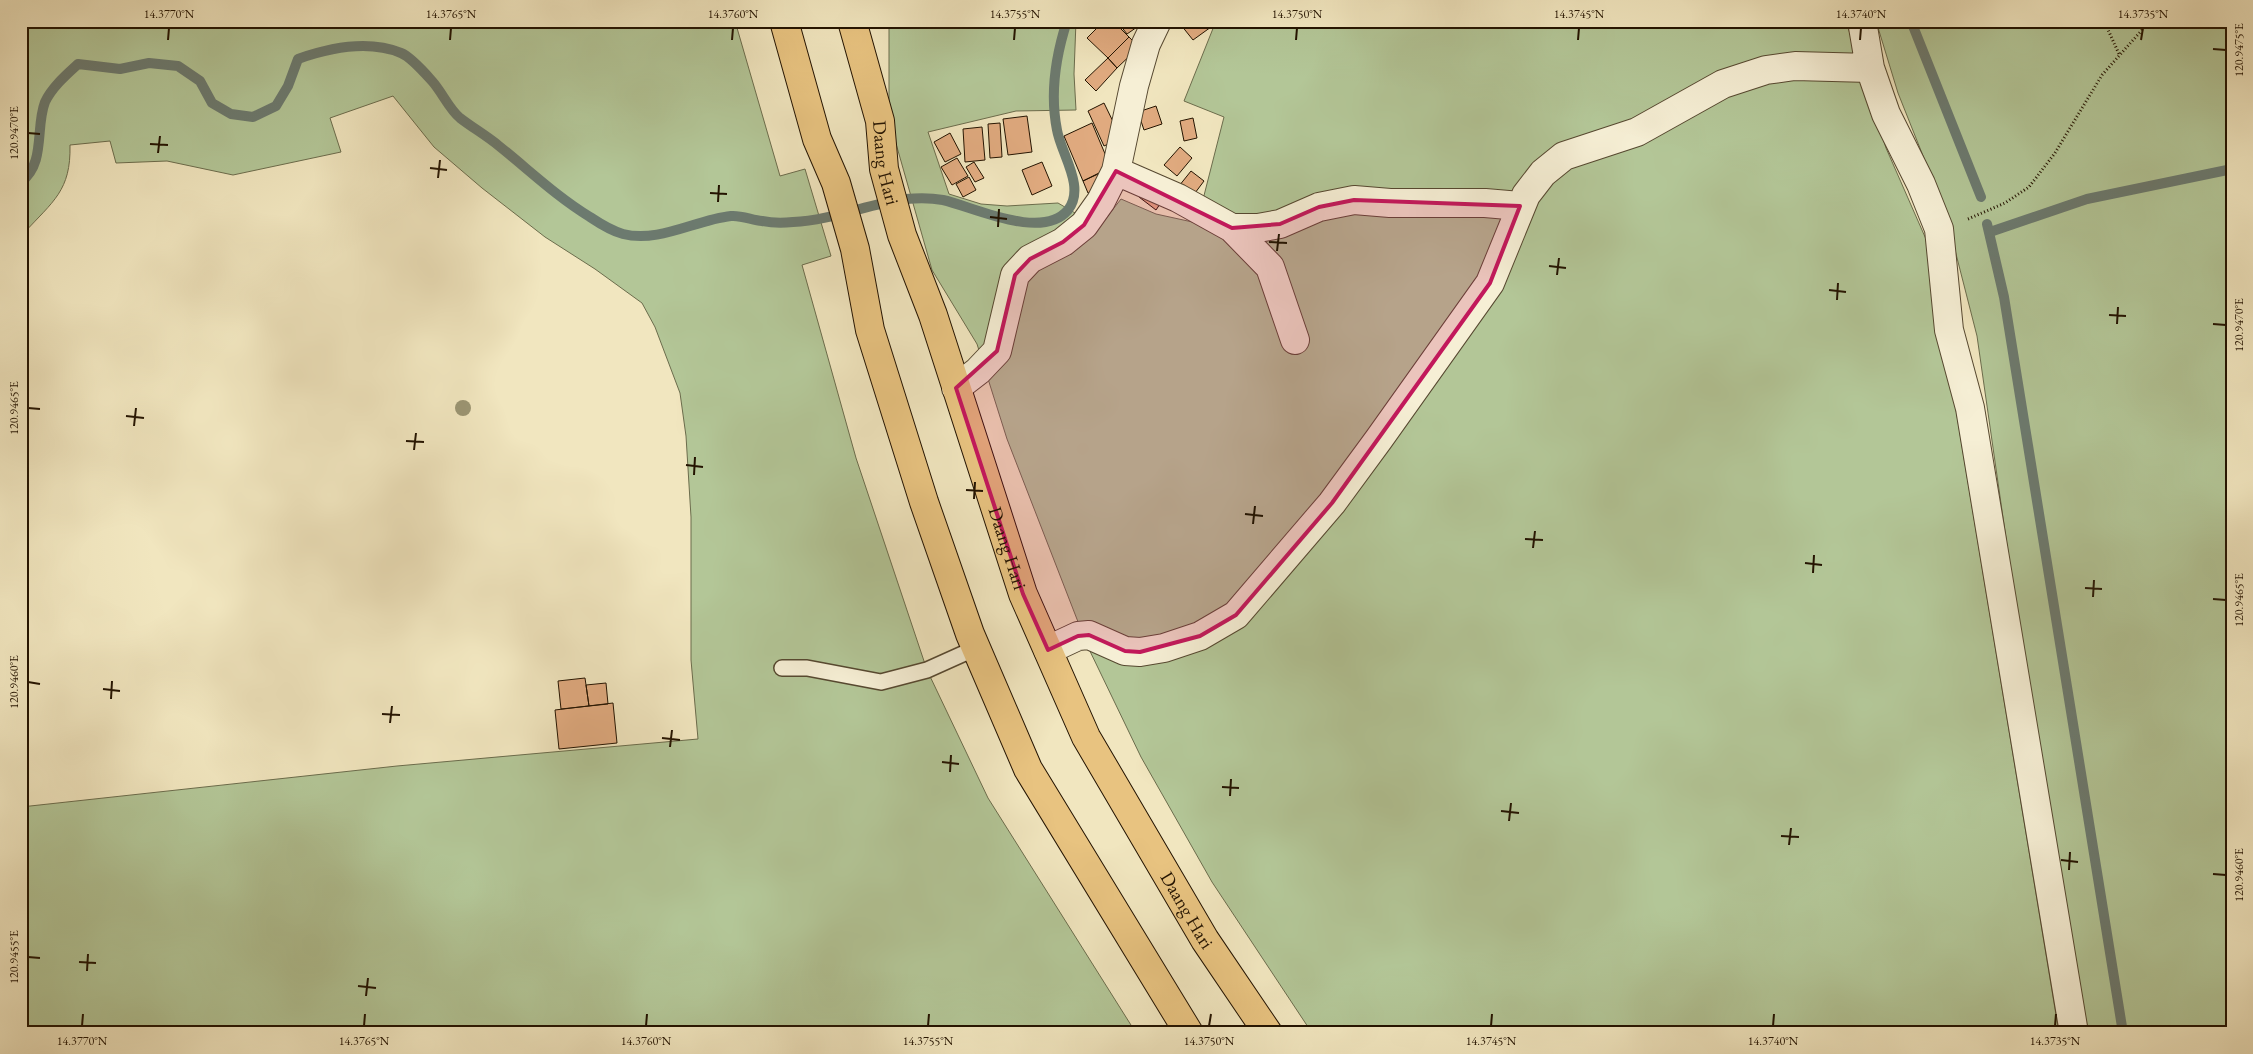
<svg xmlns="http://www.w3.org/2000/svg" width="2253" height="1054" viewBox="0 0 2253 1054" font-family="'EB Garamond',serif">
<style>
.green{fill:#b3c697;stroke:#6b6c4c}
.lines{fill:none;stroke-linecap:round;stroke-linejoin:round}
.stream{stroke:#6c7a6f;stroke-width:10}
.building{fill:#e1ab80;stroke:#231300}
.service-casing{stroke:#564830;stroke-width:18}
.minor-casing{stroke:#564830;stroke-width:30}
.primary-casing{stroke:#231300;stroke-width:30}
.path{stroke:#231300;stroke-width:3;stroke-dasharray:1 2.5;stroke-linecap:butt}
.service{stroke:#f6efd5;stroke-width:15}
.minor{stroke:#f6efd5;stroke-width:28}
.primary{stroke:#e8c380;stroke-width:28}
.tree{fill:#9b9573}
.marked{fill:#c2185b;fill-opacity:0.2;stroke:#c2185b;stroke-width:4;stroke-linejoin:round}
.ticks{fill:none;stroke:#231300;stroke-width:2}
.labels{text-anchor:middle;stroke-width:5;stroke-linejoin:round;paint-order:stroke}
.street-label{font-size:19px;fill:#231300;stroke:#f6efd5}
.neatline{fill:none;stroke:#231300;stroke-width:2}
.ticks-label{font-size:12px;text-anchor:middle;fill:#231300}
</style>
<rect width="100%" height="100%" fill="#f1e6bf"/>
<filter id="stains"><feTurbulence type="fractalNoise" baseFrequency=".004" numOctaves="4"/><feColorMatrix values="0 0 0 0 .2 0 0 0 0 .09 0 0 0 0 .02 0 0 0 .5 -.17"/></filter>
<radialGradient id="worn" r=".72"><stop offset=".6" stop-color="#630" stop-opacity="0"/><stop offset="1" stop-color="#630" stop-opacity=".3"/></radialGradient>
<!-- green -->
<path class="green" d="M 21,21 L 735,21 L 780,176 L 805,169 L 831,256 L 802,265 L 856,458 L 927,670 L 988,798 L 1136,1033 L 21,1033 L 21,807 L 397,766 L 698,739 L 691,660 L 691,517 L 686,436 L 680,393 L 655,327 L 642,303 L 595,269 L 545,237 L 482,188 L 434,147 L 393,96 L 330,118 L 341,152 L 233,175 L 167,161 L 116,163 L 110,141 L 70,145 C 71,191 53,201 24,233 L 24,281 L 21,281 Z
M 889,21 L 1076,21 L 1074,74 L 1076,110 L 1016,111 L 928,132 L 949,194 L 981,204 L 1007,206 L 1058,203 L 1099,227 L 1121,199 L 1156,214 L 1197,223 L 1224,117 L 1184,101 L 1216,21 L 1846,21 L 1886,148 L 1929,246 L 2059,1033 L 1312,1033 L 1212,882 L 1141,757 L 1087,645 L 1007,439 L 977,344 L 932,270 L 889,119 Z
M 1876,21 L 2232,21 L 2232,1033 L 2086,1033 L 2020,636 L 1977,336 L 1945,211 L 1898,93 Z"/>
<g class="lines">
<!-- stream -->
<path class="stream" d="M 1911,21 L 1981,197
M 21,182 C 46,163 35,128 45,102 C 52,87 67,74 78,64 L 120,69 L 149,63 L 178,66 L 200,81 L 212,103 L 231,114 L 253,117 L 276,106 L 288,86 L 298,59 C 329,48 369,40 401,53 C 411,57 424,72 432,81 C 442,92 449,109 460,118 C 473,128 487,136 499,146 C 529,170 557,197 590,217 C 599,223 612,231 623,234 C 659,243 695,220 731,216 C 741,215 752,220 762,221 C 772,223 783,223 793,222 C 832,220 868,204 906,199 C 917,198 932,198 943,200 C 974,207 1042,241 1068,210 C 1086,187 1061,154 1057,130 C 1050,95 1056,55 1067,21
M 1987,224 L 2004,297 L 2123,1033
M 1990,232 L 2087,199 L 2232,169"/>
</g>
<!-- building -->
<path class="building" d="M 1104,21 L 1113,21 L 1129,37 L 1108,58 L 1087,38 Z
M 1125,21 L 1138,21 L 1140,25 L 1127,34 L 1120,25 Z
M 1187,21 L 1207,21 L 1211,27 L 1193,40 L 1181,25 Z
M 1129,37 L 1139,47 L 1117,68 L 1108,58 Z
M 1108,58 L 1117,68 L 1096,91 L 1085,80 Z
M 1104,103 L 1121,138 L 1104,146 L 1088,111 Z
M 1156,106 L 1162,124 L 1144,130 L 1138,112 Z
M 1027,116 L 1032,152 L 1008,155 L 1003,119 Z
M 1193,118 L 1197,138 L 1184,141 L 1180,121 Z
M 1000,123 L 1002,157 L 990,158 L 988,124 Z
M 1092,123 L 1111,168 L 1083,181 L 1064,136 Z
M 982,127 L 985,160 L 965,162 L 963,129 Z
M 950,133 L 961,154 L 945,162 L 934,142 Z
M 1180,147 L 1192,158 L 1177,176 L 1164,165 Z
M 957,158 L 968,176 L 952,185 L 941,167 Z
M 974,162 L 984,178 L 975,182 L 966,167 Z
M 1042,162 L 1052,186 L 1032,195 L 1022,170 Z
M 1191,171 L 1204,181 L 1192,197 L 1179,186 Z
M 1101,172 L 1107,186 L 1088,193 L 1083,181 Z
M 969,177 L 976,190 L 963,197 L 956,184 Z
M 1147,186 L 1164,198 L 1156,210 L 1139,197 Z
M 585,678 L 589,706 L 561,709 L 558,681 Z
M 606,683 L 608,704 L 589,706 L 586,685 Z
M 613,703 L 617,743 L 559,749 L 555,710 Z"/>
<g class="lines">
<!-- service casing -->
<g class="service-casing">
<path id="service" d="M 782,668 L 807,668 L 881,682 L 927,670 L 976,648"/>
</g>
<!-- minor casing -->
<g class="minor-casing">
<path id="minor" d="M 1862,21 L 1870,68 L 1886,114 L 1921,184 L 1939,229 L 1949,330 L 1970,408 L 2074,1033
M 1116,171 L 1178,198 L 1232,228 L 1258,228 L 1280,224 L 1319,207 L 1354,200 L 1390,203 L 1485,203 L 1520,206
M 1232,228 L 1270,267 L 1295,340
M 956,388 L 978,371 L 997,351 L 1015,275 L 1030,259 L 1063,242 L 1084,225 L 1101,201 L 1116,171 L 1134,86 L 1146,44 L 1157,21
M 1048,650 L 1078,636 L 1089,635 L 1125,651 L 1140,652 L 1164,648 L 1200,636 L 1236,615 L 1332,503 L 1379,439 L 1490,283 L 1526,195 L 1543,173 L 1564,156 L 1637,132 L 1723,84 L 1766,70 L 1795,66 L 1870,68"/>
</g>
<!-- primary casing -->
<g class="primary-casing">
<g id="primary">
<path d="M 784,21 L 817,139 L 836,183 L 855,249 L 870,330 L 924,502 L 970,634 L 1028,769 L 1189,1033"/>
<path id="s1" d="M 852,21 L 880,121 L 884,169 L 902,235 L 933,315 L 1023,594 L 1086,737 L 1205,940 L 1268,1033"/>
</g>
</g>
<!-- path -->
<path class="path" d="M 2104,21 L 2119,54
M 1968,219 L 2005,203 L 2029,187 L 2055,153 L 2102,75 L 2150,21"/>
<!-- service -->
<use href="#service" class="service"/>
<!-- minor -->
<use href="#minor" class="minor"/>
<!-- primary -->
<use href="#primary" class="primary"/>
</g>
<!-- trees -->
<circle class="tree" cx="463" cy="408" r="8"/>
<!-- marked area -->
<path class="marked" d="M 1116,171 L 1232,228 L 1280,224 L 1319,207 L 1354,200 L 1520,206 L 1490,283 L 1332,503 L 1236,615 L 1200,636 L 1140,652 L 1125,651 L 1089,635 L 1078,636 L 1048,650 L 1023,594 L 956,388 L 997,351 L 1015,275 L 1030,259 L 1063,242 L 1084,225 Z"/>
<!-- ticks -->
<path class="ticks" d="M 168,40 L 169,28M 450,40 L 451,28M 732,40 L 733,28M 1014,40 L 1015,28M 1296,40 L 1297,28M 1578,40 L 1579,28M 1860,40 L 1861,28M 2141,40 L 2143,28M 2213,49 L 2226,50M 28,133 L 40,134M 150,144 L 168,145M 158,153 L 160,136M 430,168 L 447,170M 438,178 L 440,160M 710,193 L 727,194M 718,202 L 719,185M 990,217 L 1007,219M 998,227 L 999,209M 1269,242 L 1287,243M 1277,251 L 1279,234M 1549,266 L 1566,268M 1557,275 L 1559,258M 1829,290 L 1846,292M 1837,300 L 1838,283M 2109,315 L 2126,316M 2117,324 L 2118,307M 2213,324 L 2226,325M 28,408 L 40,409M 126,416 L 144,418M 134,426 L 136,408M 406,441 L 424,442M 414,450 L 416,433M 686,465 L 703,467M 694,475 L 695,457M 966,490 L 983,491M 974,499 L 975,482M 1245,514 L 1263,516M 1253,524 L 1255,506M 1525,539 L 1543,540M 1533,548 L 1535,531M 1805,563 L 1822,565M 1813,573 L 1814,555M 2085,588 L 2102,589M 2093,597 L 2094,580M 2213,599 L 2226,600M 28,682 L 40,684M 103,689 L 120,691M 111,699 L 112,681M 382,714 L 400,715M 390,723 L 392,706M 662,738 L 680,740M 670,747 L 672,730M 942,762 L 959,764M 950,772 L 951,755M 1222,787 L 1239,788M 1230,796 L 1231,779M 1501,811 L 1519,813M 1509,821 L 1511,803M 1781,836 L 1799,837M 1789,845 L 1791,828M 2061,860 L 2078,862M 2069,870 L 2070,852M 2213,874 L 2226,875M 28,957 L 40,958M 79,962 L 96,963M 87,971 L 88,954M 358,986 L 376,988M 366,996 L 368,978M 82,1026 L 83,1014M 364,1026 L 365,1014M 646,1026 L 647,1014M 928,1026 L 929,1014M 1209,1026 L 1211,1014M 1491,1026 L 1492,1014M 1773,1026 L 1774,1014M 2055,1026 L 2056,1014"/>
<g class="labels">
<!-- street labels -->
<g class="street-label">
<text dy="7" stroke="none"><textPath href="#s1" startOffset="146">Daang Hari</textPath></text>
<text dy="7" stroke="none"><textPath href="#s1" startOffset="551">Daang Hari</textPath></text>
<text dy="7" stroke="none"><textPath href="#s1" startOffset="956">Daang Hari</textPath></text>
</g>
</g>
<!-- margin -->
<rect width="2253" height="1054" fill="none" stroke="#f1e6bf" stroke-width="55"/>
<rect x="28" y="28" width="2198" height="998" class="neatline"/>
<g class="ticks-label">
<text x="169" y="18">14.3770°N</text>
<text x="451" y="18">14.3765°N</text>
<text x="733" y="18">14.3760°N</text>
<text x="1015" y="18">14.3755°N</text>
<text x="1297" y="18">14.3750°N</text>
<text x="1579" y="18">14.3745°N</text>
<text x="1861" y="18">14.3740°N</text>
<text x="2143" y="18">14.3735°N</text>
<text transform="translate(2239 50) rotate(-90)" y="4">120.9475°E</text>
<text transform="translate(14 133) rotate(-90)" y="4">120.9470°E</text>
<text transform="translate(2239 325) rotate(-90)" y="4">120.9470°E</text>
<text transform="translate(14 408) rotate(-90)" y="4">120.9465°E</text>
<text transform="translate(2239 600) rotate(-90)" y="4">120.9465°E</text>
<text transform="translate(14 682) rotate(-90)" y="4">120.9460°E</text>
<text transform="translate(2239 875) rotate(-90)" y="4">120.9460°E</text>
<text transform="translate(14 957) rotate(-90)" y="4">120.9455°E</text>
<text x="82" y="1045">14.3770°N</text>
<text x="364" y="1045">14.3765°N</text>
<text x="646" y="1045">14.3760°N</text>
<text x="928" y="1045">14.3755°N</text>
<text x="1209" y="1045">14.3750°N</text>
<text x="1491" y="1045">14.3745°N</text>
<text x="1773" y="1045">14.3740°N</text>
<text x="2055" y="1045">14.3735°N</text>
</g>
<rect width="100%" height="100%" filter="url(#stains)"/>
<rect width="100%" height="100%" fill="url(#worn)"/>
</svg>
